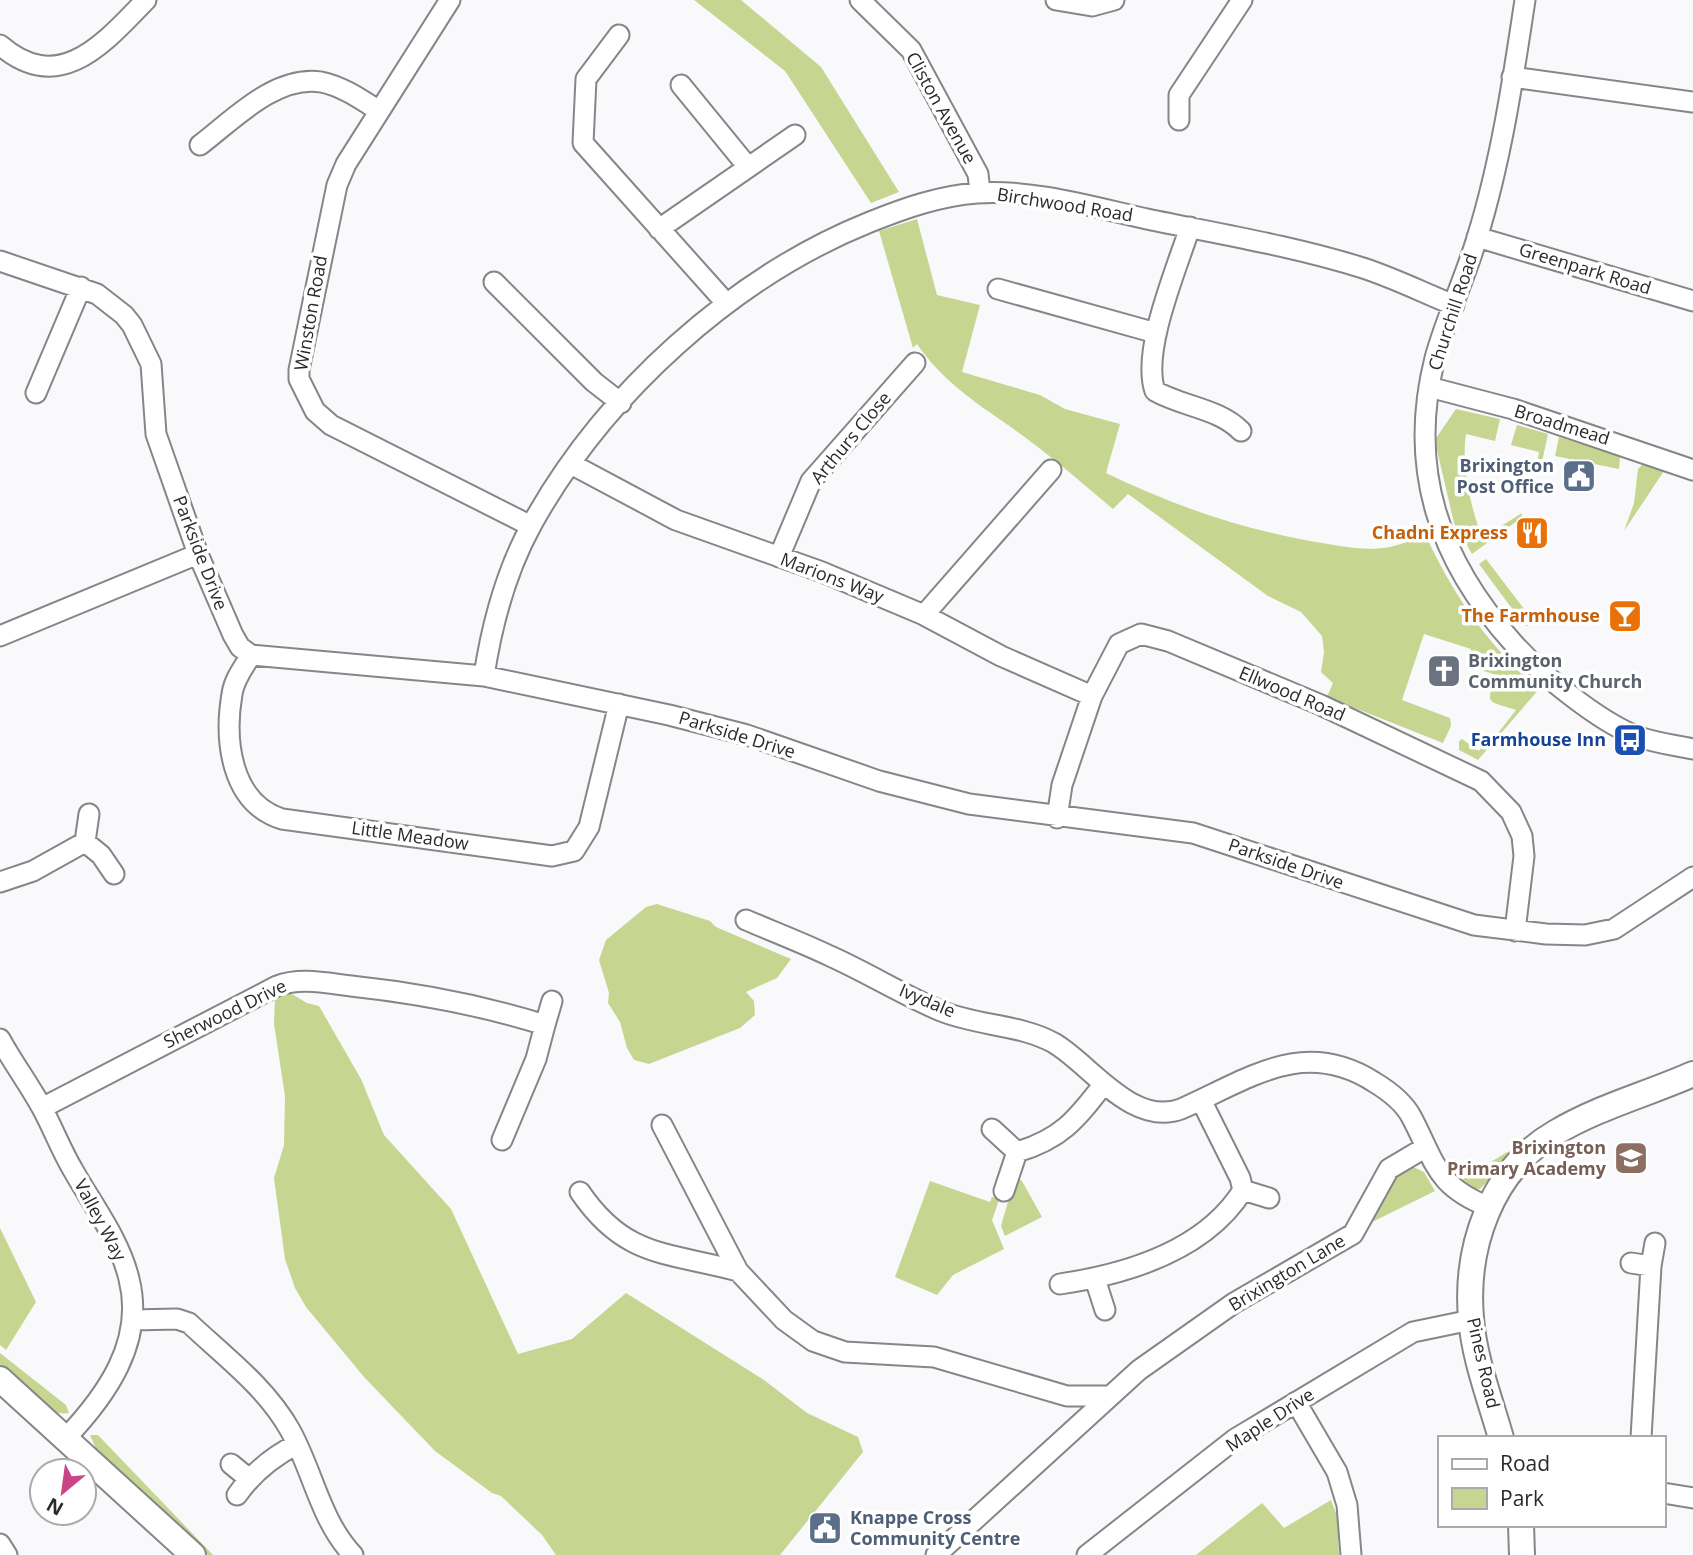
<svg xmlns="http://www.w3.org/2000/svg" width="1693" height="1555" viewBox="0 0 1693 1555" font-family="'Open Sans',sans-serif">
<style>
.green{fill:#c6d590}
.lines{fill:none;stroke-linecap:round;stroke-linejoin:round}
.minor-casing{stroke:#868688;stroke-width:23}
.tertiary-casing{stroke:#868688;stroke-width:28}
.minor{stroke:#fff;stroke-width:19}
.tertiary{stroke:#fff;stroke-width:24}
.labels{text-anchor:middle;stroke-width:7;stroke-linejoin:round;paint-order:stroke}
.street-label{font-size:18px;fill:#2a2a2b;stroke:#fff}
.service-label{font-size:18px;font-weight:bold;fill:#4e5e75;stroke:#fff;text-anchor:end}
.food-label{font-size:18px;font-weight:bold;fill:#c56008;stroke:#fff;text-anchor:end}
.worship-label{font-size:18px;font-weight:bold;fill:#5b616d;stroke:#fff;text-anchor:start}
.transit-label{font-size:18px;font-weight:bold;fill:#164399;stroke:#fff;text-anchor:end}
.education-label{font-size:18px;font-weight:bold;fill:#785e54;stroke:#fff;text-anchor:end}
</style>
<rect width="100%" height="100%" fill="#f9f9fb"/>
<!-- green -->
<path class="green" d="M 694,0 L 741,0 L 821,67 L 899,192 L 871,203 L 785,71 Z
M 917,219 L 937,295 L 980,305 L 962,372 L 1040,395 L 1065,409 L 1120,424 L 1106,473 C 1172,505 1238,528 1310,541 C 1336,545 1363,552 1390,547 C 1402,544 1414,539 1426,536 C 1454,596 1488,646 1539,689 L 1478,760 L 1459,750 L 1459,741 L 1462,739 L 1479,751 L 1484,743 L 1468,735 L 1474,734 L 1491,742 L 1516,710 C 1486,700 1486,706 1496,675 L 1478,669 L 1479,664 L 1468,660 L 1471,649 L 1424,634 L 1402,700 L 1450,718 L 1451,726 L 1443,743 L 1327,697 L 1333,683 L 1321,672 L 1324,652 L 1322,636 L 1301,612 L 1268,596 L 1128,494 L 1113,509 C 1079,480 1045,451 1008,425 C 973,401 941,379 917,344 L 913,348 L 879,231 Z
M 1456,409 L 1500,419 L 1495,441 L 1466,434 C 1461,468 1471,507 1482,538 L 1522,513 L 1521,518 L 1472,554 L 1454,523 L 1437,450 L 1436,438 Z
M 1517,425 L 1548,434 L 1540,471 L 1536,470 L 1539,452 L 1511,445 Z
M 1559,437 L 1620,456 L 1619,469 L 1555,456 Z
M 1643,464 L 1664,471 L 1624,531 L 1634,503 L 1638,469 Z
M 1486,559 L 1528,614 L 1528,626 L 1524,625 L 1479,564 Z
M 657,904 L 710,921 L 716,927 L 791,959 L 777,978 L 746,992 L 754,1001 L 755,1015 L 740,1028 L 649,1064 L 634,1060 L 627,1048 L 620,1022 L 608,1003 L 609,993 L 599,960 L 606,940 L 646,907 Z
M 290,993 L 307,1003 L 319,1006 L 361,1079 L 384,1135 L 451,1209 L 518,1354 L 572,1339 L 626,1293 L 764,1380 L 807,1413 L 858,1437 L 863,1452 L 780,1555 L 556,1555 L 542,1535 L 501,1496 L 492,1493 L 435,1451 L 364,1377 L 306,1307 L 295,1288 L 285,1259 L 274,1178 L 284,1145 L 285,1096 L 274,1024 L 275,998 Z
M 1507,1152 L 1511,1157 L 1480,1189 L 1471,1189 L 1457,1183 Z
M 1407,1164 L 1424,1172 L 1435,1191 L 1366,1225 L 1392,1175 Z
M 1015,1177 L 1022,1181 L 1042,1217 L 1005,1236 L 1001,1226 Z
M 930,1181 L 990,1202 L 992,1197 L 999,1200 L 992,1220 L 1004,1249 L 953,1275 L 937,1295 L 895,1277 Z
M 0,1228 L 36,1302 L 6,1350 L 0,1345 Z
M 0,1353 L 66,1405 L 69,1413 C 42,1418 18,1381 0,1364 Z
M 90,1435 L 98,1435 L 213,1555 L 208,1555 L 100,1458 Z
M 1331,1500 L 1337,1516 L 1339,1555 L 1196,1555 L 1262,1503 L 1284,1528 Z"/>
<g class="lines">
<!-- minor casing -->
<g class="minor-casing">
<path id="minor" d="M 450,0 L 346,164 L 337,185 L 299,370 L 299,379 L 315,411 L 331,425 L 531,526
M 860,0 L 911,50 L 978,174 L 980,192
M 1056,0 L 1092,6 L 1114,0
M 1525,0 C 1513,80 1501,161 1477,238 C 1465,278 1446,318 1435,358 C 1407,469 1439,561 1514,644 C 1543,676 1597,720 1636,736 C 1655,743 1674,745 1693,749
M 619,35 L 586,79 L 583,143 L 726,303
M 0,45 C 60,97 105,42 146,0
M 1512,77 L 1693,102
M 681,85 L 748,167
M 1179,120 L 1179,95 L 1242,0
M 200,145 C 233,120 275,75 321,82 C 342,86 362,100 379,111
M 1190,227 C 1177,268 1141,351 1155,391 C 1183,407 1218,408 1241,431
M 659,229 L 795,135
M 1477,237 L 1693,301
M 0,261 L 97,294 L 124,315 L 132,325 L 151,364 L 156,434 L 198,554 L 233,635 L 240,647 L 251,655 L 484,676 L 669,715 L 747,735 L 879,781 L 969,804 L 1193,833 L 1474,925 L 1546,934 L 1585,935 L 1614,929 L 1693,877
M 494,282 L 594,382 L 621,403
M 998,289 L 1156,333
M 1429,387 L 1513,409 L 1693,470
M 36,393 L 81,287
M 571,464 L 676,520 L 822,572 L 924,615 L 1001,656 L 1092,696
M 779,557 L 811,481 L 915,363
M 924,615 L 1051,470
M 0,636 L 198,554
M 251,655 C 244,667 234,679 232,694 C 224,741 231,803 282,819 L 552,856 L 574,851 L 589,827 L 619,704
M 484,676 C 492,623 506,571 532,524 C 604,394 733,277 870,222 C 905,208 939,196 977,193 C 1032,189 1093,207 1147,219 C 1219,234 1293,246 1363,268 C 1394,278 1424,293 1454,305
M 1057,818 L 1062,785 L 1092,696 L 1119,644 L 1141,634 L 1168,641 L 1321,705 L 1481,781 L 1511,812 L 1522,836 L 1524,856 L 1515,931
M 85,842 L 89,814
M 0,882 L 33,871 L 85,842 L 101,855 L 114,874
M 746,920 C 774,932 803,943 830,956 C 868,973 903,995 941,1011 C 977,1026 1019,1024 1054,1043 C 1090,1064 1132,1127 1181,1109 C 1249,1079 1303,1037 1374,1082 C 1389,1091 1404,1102 1412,1118 C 1436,1164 1436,1186 1489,1207
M 545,1025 L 552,1001
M 0,1039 C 13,1063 29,1084 42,1108 C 53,1128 61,1150 73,1170 C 92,1204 120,1240 129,1279 C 145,1342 106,1396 65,1439
M 42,1108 L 277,986 C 300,977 326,983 351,986 C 417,993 481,1005 545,1025 L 536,1059 L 502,1140
M 662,1125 L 738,1271 L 784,1320 L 813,1341 L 845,1352 L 934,1357 L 1067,1396 L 1109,1396
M 992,1129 L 1017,1152
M 1243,1190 L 1269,1198
M 1004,1191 L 1017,1152 C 1061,1139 1076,1120 1103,1085
M 580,1192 C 625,1258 667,1252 738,1271
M 1631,1263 L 1651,1266
M 1095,1279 L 1105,1310
M 1060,1284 C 1127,1274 1205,1251 1243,1190 L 1240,1178 L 1201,1100
M 133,1320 L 177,1319 L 189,1323 C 224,1356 266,1387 290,1430 C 313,1471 320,1520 353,1555
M 1296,1402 L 1337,1472 L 1347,1505 L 1351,1555
M 1641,1438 L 1651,1266 L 1655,1243
M 231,1464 L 248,1478
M 1663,1493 L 1693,1498
M 237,1495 C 253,1472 272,1457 297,1444
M 0,1544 L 7,1555
M 936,1555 L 1139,1370 L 1234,1303 L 1353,1234 L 1389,1169 L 1426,1147
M 1087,1555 L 1235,1439 L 1413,1332 L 1471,1320"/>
</g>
<!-- tertiary casing -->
<g class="tertiary-casing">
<path id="tertiary" d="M 0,1379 L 193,1555
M 1501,1438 C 1490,1399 1474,1358 1471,1318 C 1465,1247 1491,1170 1555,1133 C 1598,1107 1648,1094 1693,1074
M 1521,1525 L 1522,1555"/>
</g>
<!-- minor -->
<use href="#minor" class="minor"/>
<!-- tertiary -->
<use href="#tertiary" class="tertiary"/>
</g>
<!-- icons -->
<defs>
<g id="civic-square" transform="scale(1.75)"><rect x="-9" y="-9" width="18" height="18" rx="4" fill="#5c6f8a" stroke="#fff"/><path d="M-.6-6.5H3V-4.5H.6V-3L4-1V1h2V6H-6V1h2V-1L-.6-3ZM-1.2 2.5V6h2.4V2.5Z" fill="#fff"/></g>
<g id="restaurant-square" transform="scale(1.75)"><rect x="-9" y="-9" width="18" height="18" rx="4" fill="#e8710a" stroke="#fff"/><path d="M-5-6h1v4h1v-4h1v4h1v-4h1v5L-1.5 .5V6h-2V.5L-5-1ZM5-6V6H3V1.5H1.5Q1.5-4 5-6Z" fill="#fff"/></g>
<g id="bar-square" transform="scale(1.75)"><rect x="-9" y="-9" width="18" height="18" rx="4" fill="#e8710a" stroke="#fff"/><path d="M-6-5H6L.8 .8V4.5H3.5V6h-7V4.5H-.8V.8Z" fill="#fff"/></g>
<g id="church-square" transform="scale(1.75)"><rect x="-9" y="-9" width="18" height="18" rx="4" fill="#6b7280" stroke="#fff"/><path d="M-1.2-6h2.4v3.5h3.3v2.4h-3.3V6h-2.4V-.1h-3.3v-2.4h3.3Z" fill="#fff"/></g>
<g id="bus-square" transform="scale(1.75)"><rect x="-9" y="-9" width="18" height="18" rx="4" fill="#1a4fb4" stroke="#fff"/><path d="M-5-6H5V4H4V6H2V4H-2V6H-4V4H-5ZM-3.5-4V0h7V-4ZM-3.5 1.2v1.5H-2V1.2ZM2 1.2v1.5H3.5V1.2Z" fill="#fff"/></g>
<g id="school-square" transform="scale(1.75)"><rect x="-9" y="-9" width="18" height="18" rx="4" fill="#8d6e63" stroke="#fff"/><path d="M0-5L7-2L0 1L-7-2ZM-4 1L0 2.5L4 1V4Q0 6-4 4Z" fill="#fff"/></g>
</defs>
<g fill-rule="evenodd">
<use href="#civic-square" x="1579" y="476"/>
<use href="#restaurant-square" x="1532" y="533"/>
<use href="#bar-square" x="1625" y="616"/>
<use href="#church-square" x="1444" y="671"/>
<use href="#bus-square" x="1630" y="740"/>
<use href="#school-square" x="1631" y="1158"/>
<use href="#civic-square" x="825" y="1528"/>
</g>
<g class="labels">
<!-- street labels -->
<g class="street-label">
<text transform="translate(941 108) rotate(61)" y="6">Cliston Avenue</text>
<text transform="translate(1065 205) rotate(9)" y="6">Birchwood Road</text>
<text transform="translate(1585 269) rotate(17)" y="6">Greenpark Road</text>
<text transform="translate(1453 312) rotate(-72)" y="6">Churchill Road</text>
<text transform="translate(311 313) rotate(-80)" y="6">Winston Road</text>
<text transform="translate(1562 425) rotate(17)" y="6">Broadmead</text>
<text transform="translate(851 438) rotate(-50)" y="6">Arthurs Close</text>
<text transform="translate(200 553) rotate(69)" y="6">Parkside Drive</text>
<text transform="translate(832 578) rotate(21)" y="6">Marions Way</text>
<text transform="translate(1292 694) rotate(23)" y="6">Ellwood Road</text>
<text transform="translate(737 735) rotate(17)" y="6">Parkside Drive</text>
<text transform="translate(410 836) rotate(8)" y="6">Little Meadow</text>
<text transform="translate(1286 864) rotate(19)" y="6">Parkside Drive</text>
<text transform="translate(927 1001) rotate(23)" y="6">Ivydale</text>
<text transform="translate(225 1014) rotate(-26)" y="6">Sherwood Drive</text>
<text transform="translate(100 1220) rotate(62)" y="6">Valley Way</text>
<text transform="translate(1287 1273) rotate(-31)" y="6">Brixington Lane</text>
<text transform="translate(1483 1363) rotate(77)" y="6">Pines Road</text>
<text transform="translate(1270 1420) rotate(-33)" y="6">Maple Drive</text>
</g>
<!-- service labels -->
<g class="service-label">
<text x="1554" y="472">Brixington<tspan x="1554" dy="21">Post Office</tspan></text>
<text x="850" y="1524" text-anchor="start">Knappe Cross<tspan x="850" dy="21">Community Centre</tspan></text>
</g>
<!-- food labels -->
<g class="food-label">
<text x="1508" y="539">Chadni Express</text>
<text x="1600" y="622">The Farmhouse</text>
</g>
<!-- worship labels -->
<g class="worship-label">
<text x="1468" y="667">Brixington<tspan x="1468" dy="21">Community Church</tspan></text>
</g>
<!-- transit labels -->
<g class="transit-label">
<text x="1606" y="746">Farmhouse Inn</text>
</g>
<!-- education labels -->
<g class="education-label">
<text x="1606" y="1154">Brixington<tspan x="1606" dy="21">Primary Academy</tspan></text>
</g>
</g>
<!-- legend -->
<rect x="1438" y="1436" width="228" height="91" fill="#ffffff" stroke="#aaaaaa" stroke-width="2"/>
<rect x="1452" y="1459" width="35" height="10" fill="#ffffff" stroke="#aaaaaa" stroke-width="2"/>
<text x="1500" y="1471" font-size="21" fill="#2a2a2b">Road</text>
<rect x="1452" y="1488" width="35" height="21" fill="#c6d590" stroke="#aaaaaa" stroke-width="2"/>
<text x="1500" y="1506" font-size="21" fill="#2a2a2b">Park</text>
<!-- north arrow -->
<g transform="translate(63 1492) rotate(209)"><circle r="33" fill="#ffffff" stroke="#aaaaaa" stroke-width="2"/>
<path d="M0-5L12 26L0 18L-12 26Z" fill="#cb4586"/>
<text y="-10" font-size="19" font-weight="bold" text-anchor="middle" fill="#2a2a2b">N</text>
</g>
</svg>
